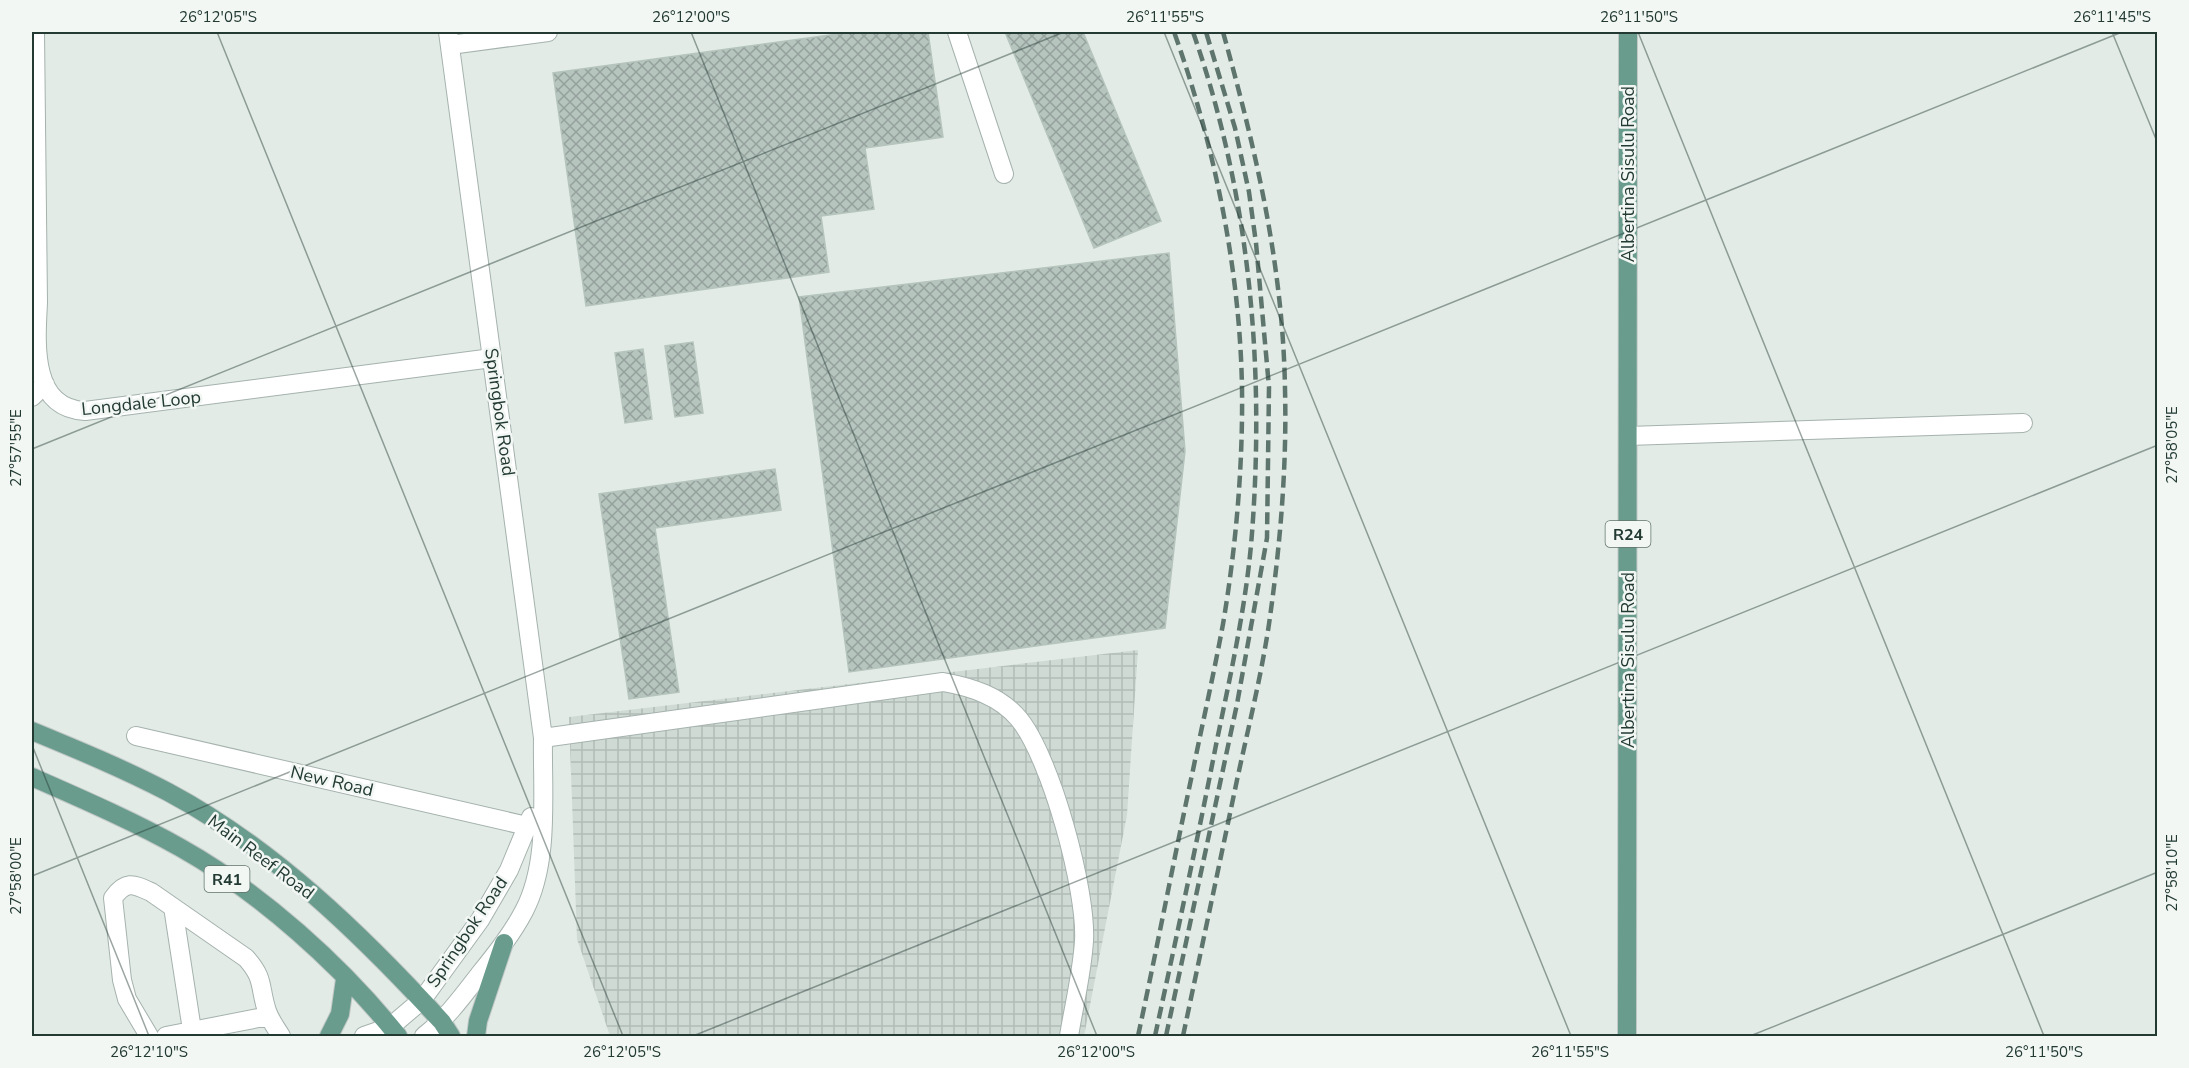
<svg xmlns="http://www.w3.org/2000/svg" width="2189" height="1068" viewBox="0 0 2189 1068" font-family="'Nunito Sans',sans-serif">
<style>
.industrial{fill:url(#industrial-grid)}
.building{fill:url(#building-cross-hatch);stroke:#b5c4bd;stroke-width:1.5}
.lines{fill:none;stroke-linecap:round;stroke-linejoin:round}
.minor-casing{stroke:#a5b2ad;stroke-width:20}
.major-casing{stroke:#c1c8c6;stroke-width:20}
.minor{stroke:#fff;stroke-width:18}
.major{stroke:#6a9c8e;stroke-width:18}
.rail{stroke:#5e756e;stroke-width:4.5;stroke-dasharray:12 6;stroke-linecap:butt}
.ticks{fill:none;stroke:#233a33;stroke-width:1.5;stroke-opacity:0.45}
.labels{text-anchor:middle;stroke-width:5;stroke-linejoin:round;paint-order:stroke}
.shield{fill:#f2f7f4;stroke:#61736d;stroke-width:1.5}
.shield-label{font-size:16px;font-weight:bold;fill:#233a33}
.street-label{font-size:18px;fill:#233a33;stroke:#f2f7f4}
.neatline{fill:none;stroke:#233a33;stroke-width:2}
.ticks-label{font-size:15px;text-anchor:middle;fill:#233a33}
</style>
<defs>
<pattern id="industrial-grid" width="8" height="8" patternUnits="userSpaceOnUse" patternTransform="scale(1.5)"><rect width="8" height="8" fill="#d0dad5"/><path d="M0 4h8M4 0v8" fill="none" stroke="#b2bcb7"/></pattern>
<pattern id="building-cross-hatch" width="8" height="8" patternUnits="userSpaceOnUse" patternTransform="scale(1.5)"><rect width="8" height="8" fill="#b7c5bf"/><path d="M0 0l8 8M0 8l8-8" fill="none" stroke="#94a19c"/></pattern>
</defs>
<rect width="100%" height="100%" fill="#e2ebe6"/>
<!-- industrial -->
<path class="industrial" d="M 1138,650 L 1127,815 L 1084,1036 L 610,1036 L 577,939 L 569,717 Z"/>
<!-- building -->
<path class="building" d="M 852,32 L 928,32 L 943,137 L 865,148 L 874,209 L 821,216 L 829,272 L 586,306 L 553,73 Z
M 1005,32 L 1083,32 L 1161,221 L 1094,248 Z
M 1169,253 L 1185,451 L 1165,628 L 849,672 L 799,297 Z
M 693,342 L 703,413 L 675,417 L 665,346 Z
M 643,349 L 652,419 L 625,423 L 615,353 Z
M 775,469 L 781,510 L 655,528 L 679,692 L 629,699 L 599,494 Z"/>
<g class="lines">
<!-- minor casing -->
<g class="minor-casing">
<path id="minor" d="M 35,32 L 38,303 C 36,342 30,408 85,411 L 492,358
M 957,32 L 1004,174
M 450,45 L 548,32
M 32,397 L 45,384
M 1628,436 L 2023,423
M 136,736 L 527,826
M 543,738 L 943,682 C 971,687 1000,696 1019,719 C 1051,758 1087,891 1084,941 C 1082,973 1074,1005 1069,1036
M 173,907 L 192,1030
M 149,1036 L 127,999 L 122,980 L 113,898 C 126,880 133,884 151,892 L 246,958 C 265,979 259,987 267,1011 C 270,1020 276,1028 281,1036
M 166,1036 L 269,1016
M 364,1036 L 390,1027 L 422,1000 L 480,920 L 509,870 L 531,817
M 424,1036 C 446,1019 462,997 479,975 C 495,955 512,934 524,911 C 550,862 542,793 543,738 L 448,32"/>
</g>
<!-- major casing -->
<g class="major-casing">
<path id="major" d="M 32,731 C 78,750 124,769 168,792 C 273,848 362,935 442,1022 L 451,1036
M 32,777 C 82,799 133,821 181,848 C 261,893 341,965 398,1036
M 329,1036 L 340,1014 L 345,979
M 476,1036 L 478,1021 L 504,943
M 1627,1036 L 1628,32"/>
</g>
<!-- minor -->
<use href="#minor" class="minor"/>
<!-- major -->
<use href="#major" class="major"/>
<!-- rail -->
<path class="rail" d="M 1138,1036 C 1157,948 1174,859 1193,770 C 1203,721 1214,673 1223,624 C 1236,547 1243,466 1242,388 C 1240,269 1214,143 1174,32
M 1155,1036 C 1176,939 1197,842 1216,745 C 1230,677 1247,602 1252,533 C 1265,363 1249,192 1193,32
M 1166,1036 L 1237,704 L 1267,538 L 1269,387 L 1256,243 L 1249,192 L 1235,128 L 1206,32
M 1183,1036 C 1201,951 1219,866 1237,780 C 1248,729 1261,677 1269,624 C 1280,547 1287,468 1285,389 C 1283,265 1256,151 1223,32"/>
</g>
<!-- ticks -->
<path class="ticks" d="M 217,32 L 623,1036M 691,32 L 1097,1036M 1164,32 L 1571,1036M 1638,32 L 2044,1036M 2112,32 L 2158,144M 32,449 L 1064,32M 32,745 L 149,1036M 32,876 L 2122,32M 693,1036 L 2158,445M 1750,1036 L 2158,872"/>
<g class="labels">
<!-- shield labels -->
<g class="shield">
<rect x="1605.5" y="521" width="45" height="26" rx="4.5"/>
<rect x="204.5" y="866" width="45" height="26" rx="4.5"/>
</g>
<g class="shield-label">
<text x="1628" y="540">R24</text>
<text x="227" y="885">R41</text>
</g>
<!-- street labels -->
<g class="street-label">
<text transform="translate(1628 174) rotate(-90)" y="6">Albertina Sisulu Road</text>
<text transform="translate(141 403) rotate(-6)" y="6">Longdale Loop</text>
<text transform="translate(500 412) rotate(82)" y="6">Springbok Road</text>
<text transform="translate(1628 660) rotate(-90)" y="6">Albertina Sisulu Road</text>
<text transform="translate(332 781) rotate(13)" y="6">New Road</text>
<text transform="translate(261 857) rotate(37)" y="6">Main Reef Road</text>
<text transform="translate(467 932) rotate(-56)" y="6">Springbok Road</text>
</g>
</g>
<!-- border -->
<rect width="2189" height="1068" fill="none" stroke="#f2f7f4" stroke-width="66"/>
<rect x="33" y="33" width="2123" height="1002" class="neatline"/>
<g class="ticks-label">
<text x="218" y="22">26°12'05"S</text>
<text x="691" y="22">26°12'00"S</text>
<text x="1165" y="22">26°11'55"S</text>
<text x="1639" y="22">26°11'50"S</text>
<text x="2112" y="22">26°11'45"S</text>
<text transform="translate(2172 445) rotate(-90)" y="5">27°58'05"E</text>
<text transform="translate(16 448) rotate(-90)" y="5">27°57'55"E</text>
<text transform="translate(2172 873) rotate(-90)" y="5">27°58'10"E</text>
<text transform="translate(16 876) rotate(-90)" y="5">27°58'00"E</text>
<text x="149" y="1057">26°12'10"S</text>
<text x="622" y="1057">26°12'05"S</text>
<text x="1096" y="1057">26°12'00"S</text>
<text x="1570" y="1057">26°11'55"S</text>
<text x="2044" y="1057">26°11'50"S</text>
</g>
</svg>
